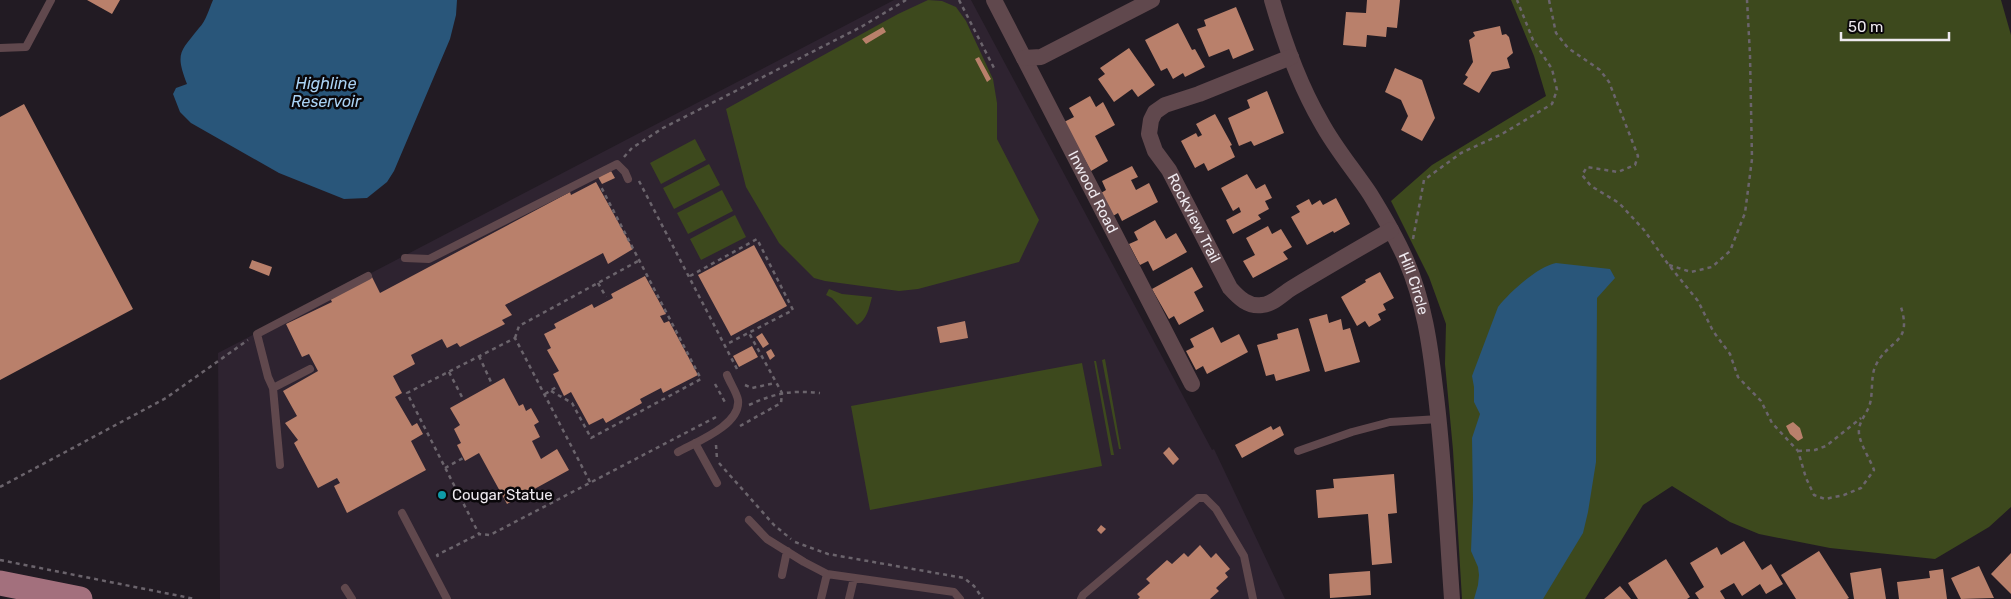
<svg xmlns="http://www.w3.org/2000/svg" width="2011" height="599" viewBox="0 0 2011 599" font-family="Rubik,sans-serif">
<style>
.built{fill:#2e2330}
.green{fill:#3d491d}
.water{fill:#29567a}
.building{fill:#b9806b}
.lines{fill:none;stroke-linecap:round;stroke-linejoin:round}
.path{stroke:#6b646c;stroke-width:2.5;stroke-dasharray:4 4;stroke-linecap:butt}
.lane{stroke:#60484d;stroke-width:8}
.street{stroke:#60484d;stroke-width:16}
.primary{stroke:#a3707d;stroke-width:25}
.culture-dot{fill:#0f9aa8;stroke:#0a070a;stroke-width:2}
.labels{text-anchor:middle;stroke-width:5;stroke-linejoin:round;paint-order:stroke}
.street-label{font-size:15px;fill:#eee9ef;stroke:#0a070a}
.poi-label{font-size:15px;fill:#eee9ef;stroke:#0a070a;text-anchor:start}
.water-label{font-size:16px;font-style:italic;fill:#aad2f4;stroke:#0a070a}
</style>
<rect width="100%" height="100%" fill="#221b23"/>
<!-- built -->
<path class="built" d="M 894,0 L 971,0 L 1212,450 L 1214,449 L 1285,599 L 220,599 L 218,353 Z"/>
<!-- green -->
<path class="green" d="M 928,0 L 942,1 L 956,7 L 966,21 L 993,79 L 997,103 L 997,139 L 1039,220 L 1019,262 L 918,289 L 899,291 L 825,281 L 814,278 L 779,243 L 746,187 L 726,109 L 898,14 Z
M 1511,0 L 2001,0 L 2011,35 L 2011,507 L 1989,527 L 1935,559 L 1830,548 L 1759,534 L 1730,522 L 1672,486 L 1643,505 L 1585,599 L 1462,599 L 1453,450 L 1445,364 L 1446,324 L 1429,277 L 1391,201 L 1432,165 L 1546,96 L 1534,56 Z
M 695,139 L 706,160 L 661,184 L 650,163 Z
M 709,164 L 720,185 L 674,209 L 663,188 Z
M 722,190 L 733,211 L 688,234 L 677,213 Z
M 735,215 L 746,237 L 701,260 L 690,239 Z
M 829,289 L 842,294 L 872,297 C 869,308 867,320 857,325 L 832,298 L 826,295 Z
M 1105,359 L 1121,449 L 1119,449 L 1102,360 Z
M 1094,361 L 1096,361 L 1114,455 L 1111,455 Z
M 1082,363 L 1102,466 L 870,510 L 851,406 Z"/>
<!-- water -->
<path class="water" d="M 213,0 L 457,0 L 456,15 L 450,39 L 394,171 L 387,182 L 367,198 L 344,199 L 279,173 L 191,123 L 180,112 L 173,94 L 176,88 L 187,84 C 175,53 180,52 199,28 C 206,21 209,9 213,0 Z
M 1556,263 L 1610,269 L 1615,278 L 1597,298 L 1596,462 L 1588,512 L 1583,533 L 1543,599 L 1474,599 L 1478,585 L 1479,575 L 1478,567 L 1471,551 L 1473,500 L 1472,438 L 1480,414 L 1474,402 L 1474,387 L 1472,376 L 1498,307 C 1510,292 1537,267 1556,263 Z"/>
<!-- building -->
<path class="building" d="M 87,0 L 120,0 L 112,14 Z
M 1367,0 L 1400,0 L 1397,28 L 1387,27 L 1386,37 L 1367,35 L 1366,47 L 1343,45 L 1346,12 L 1366,13 Z
M 1236,7 L 1254,50 L 1233,59 L 1229,49 L 1209,57 L 1197,29 L 1206,26 L 1204,20 Z
M 1178,23 L 1192,50 L 1195,49 L 1205,67 L 1185,77 L 1183,73 L 1173,79 L 1167,68 L 1161,71 L 1145,40 Z
M 1500,26 L 1502,35 L 1506,34 L 1509,37 L 1513,53 L 1507,58 L 1510,68 L 1492,72 L 1479,93 L 1463,84 L 1468,77 L 1465,75 L 1473,62 L 1469,40 L 1475,36 L 1473,32 Z
M 883,27 L 886,32 L 866,44 L 862,39 Z
M 1129,48 L 1155,85 L 1138,97 L 1132,89 L 1114,102 L 1098,79 L 1105,74 L 1100,68 Z
M 979,57 L 991,79 L 987,82 L 975,59 Z
M 1395,68 L 1422,80 L 1435,118 L 1422,141 L 1401,130 L 1408,116 L 1401,100 L 1385,92 Z
M 1267,91 L 1284,133 L 1254,146 L 1251,141 L 1239,146 L 1228,118 L 1250,108 L 1247,100 Z
M 1090,96 L 1096,107 L 1103,102 L 1115,125 L 1095,136 L 1108,161 L 1091,171 L 1064,122 L 1074,117 L 1069,108 Z
M 24,104 L 133,309 L 0,380 L 0,117 Z
M 1215,114 L 1232,145 L 1230,146 L 1235,157 L 1208,171 L 1204,163 L 1195,168 L 1181,141 L 1196,133 L 1198,137 L 1202,135 L 1196,124 Z
M 1132,166 L 1138,177 L 1131,180 L 1136,190 L 1149,183 L 1158,202 L 1122,221 L 1118,213 L 1113,216 L 1101,193 L 1106,190 L 1102,181 Z
M 611,171 L 615,178 L 602,184 L 598,177 Z
M 1247,174 L 1256,189 L 1265,184 L 1272,198 L 1265,201 L 1269,209 L 1258,215 L 1261,219 L 1233,234 L 1226,220 L 1241,212 L 1239,207 L 1233,211 L 1221,188 Z
M 596,182 L 633,249 L 608,264 L 603,253 L 505,305 L 512,315 L 502,320 L 505,324 L 460,347 L 457,343 L 447,348 L 442,339 L 411,355 L 415,364 L 393,376 L 402,393 L 395,397 L 412,426 L 417,423 L 423,434 L 411,441 L 426,470 L 347,513 L 334,486 L 340,483 L 337,478 L 318,488 L 294,443 L 298,440 L 285,423 L 297,416 L 283,391 L 318,371 L 309,354 L 302,357 L 286,324 L 332,302 L 330,298 L 372,277 L 380,293 L 570,192 L 571,195 Z
M 1336,198 L 1350,224 L 1334,233 L 1333,231 L 1307,245 L 1291,217 L 1300,212 L 1296,206 L 1309,199 L 1312,205 L 1320,200 L 1323,205 Z
M 1155,220 L 1166,239 L 1176,233 L 1187,252 L 1153,271 L 1148,261 L 1140,265 L 1129,244 L 1138,240 L 1134,232 Z
M 1268,226 L 1272,234 L 1281,229 L 1292,247 L 1283,252 L 1288,259 L 1253,278 L 1243,261 L 1255,255 L 1246,238 Z
M 754,245 L 787,306 L 731,336 L 698,275 Z
M 252,260 L 272,267 L 269,276 L 249,268 Z
M 1192,267 L 1203,287 L 1194,292 L 1204,311 L 1179,325 L 1174,316 L 1169,319 L 1152,289 Z
M 1380,272 L 1394,298 L 1383,304 L 1386,310 L 1378,314 L 1381,320 L 1369,327 L 1365,321 L 1357,326 L 1341,297 L 1366,282 L 1365,280 Z
M 645,276 L 666,314 L 660,316 L 664,323 L 669,321 L 698,375 L 663,393 L 661,388 L 640,399 L 642,403 L 606,423 L 603,418 L 589,425 L 571,392 L 564,396 L 553,374 L 559,371 L 547,350 L 551,348 L 544,334 L 556,328 L 554,324 L 592,304 L 594,308 L 613,298 L 611,294 Z
M 1327,314 L 1329,323 L 1341,319 L 1343,330 L 1350,328 L 1360,362 L 1325,372 L 1309,319 Z
M 965,321 L 968,338 L 940,343 L 937,327 Z
M 1213,327 L 1221,343 L 1239,334 L 1248,352 L 1207,374 L 1203,366 L 1196,370 L 1186,351 L 1194,347 L 1190,339 Z
M 1298,328 L 1310,371 L 1276,381 L 1274,374 L 1266,376 L 1257,345 L 1278,339 L 1277,334 Z
M 762,333 L 769,344 L 763,348 L 756,337 Z
M 752,346 L 758,357 L 739,367 L 733,356 Z
M 771,349 L 775,356 L 770,360 L 766,352 Z
M 504,378 L 519,406 L 523,404 L 526,411 L 531,408 L 539,422 L 534,425 L 540,437 L 532,441 L 541,459 L 557,449 L 569,470 L 507,504 L 479,453 L 465,461 L 457,445 L 461,443 L 454,429 L 460,425 L 450,408 Z
M 1793,422 L 1800,428 L 1803,438 L 1798,441 L 1790,434 L 1786,426 Z
M 1271,426 L 1273,430 L 1280,426 L 1284,435 L 1242,458 L 1235,445 Z
M 1169,447 L 1179,459 L 1173,465 L 1163,453 Z
M 1394,474 L 1397,513 L 1388,514 L 1392,563 L 1372,565 L 1368,514 L 1318,518 L 1316,490 L 1334,488 L 1333,479 Z
M 1101,525 L 1106,529 L 1101,534 L 1097,530 Z
M 1744,541 L 1762,570 L 1771,564 L 1783,584 L 1766,594 L 1760,584 L 1742,596 L 1734,583 L 1720,591 L 1725,599 L 1699,599 L 1695,593 L 1704,587 L 1690,563 L 1717,547 L 1721,555 Z
M 1200,545 L 1211,558 L 1216,553 L 1230,569 L 1225,573 L 1228,577 L 1216,588 L 1219,591 L 1210,599 L 1138,599 L 1140,597 L 1137,594 L 1150,583 L 1146,579 L 1167,560 L 1172,564 L 1184,553 L 1188,557 Z
M 1819,551 L 1849,598 L 1847,599 L 1796,599 L 1781,575 Z
M 2011,553 L 2011,594 L 1991,574 Z
M 1666,559 L 1690,597 L 1687,599 L 1638,599 L 1628,583 Z
M 1979,566 L 1994,598 L 1961,599 L 1951,578 Z
M 1881,568 L 1886,599 L 1854,599 L 1850,573 Z
M 1943,569 L 1947,599 L 1899,599 L 1897,582 L 1930,578 L 1929,571 Z
M 1370,571 L 1371,595 L 1330,598 L 1329,574 Z
M 1620,586 L 1631,599 L 1604,599 Z"/>
<g class="lines">
<!-- path -->
<path class="path" d="M 959,0 L 994,68
M 1549,0 L 1556,33 L 1568,48 L 1600,70 L 1609,82 L 1638,156 L 1635,165 L 1618,172 L 1587,167 L 1582,175 L 1591,186 L 1619,203 L 1644,230 L 1668,264 L 1698,301 L 1713,331 L 1730,354 L 1738,377 L 1761,401 L 1772,423 L 1798,451 L 1806,478 L 1814,495 L 1825,499 L 1844,495 L 1861,488 L 1874,470 C 1870,459 1861,446 1859,434 C 1858,424 1864,417 1868,409 C 1874,397 1870,379 1875,367 C 1888,338 1914,345 1900,304
M 624,157 L 632,148 L 663,128 L 861,27 L 906,0
M 639,181 L 737,369
M 1413,239 L 1424,180 L 1461,153 L 1502,134 L 1552,104 L 1557,90 L 1552,69 L 1533,40 L 1517,0
M 1669,265 L 1691,272 L 1712,267 L 1730,251 L 1745,213 L 1752,159 L 1750,55 L 1747,0
M 690,276 L 757,239 L 793,310 L 725,345
M 598,283 L 606,297
M 515,338 L 519,326 L 640,260
M 479,356 L 491,382
M 449,372 L 462,397
M 715,384 L 726,404
M 745,385 L 752,388 L 775,383
M 551,391 L 572,403 L 591,438 L 701,379 L 600,185
M 545,394 L 558,386
M 749,405 C 775,393 791,390 820,393
M 740,426 L 781,403 L 782,393 L 749,333
M 716,445 L 717,459
M 1798,451 L 1815,450 L 1826,446 L 1861,418
M 719,463 L 774,525 L 791,539
M 445,468 L 463,458
M 590,482 L 515,338 L 407,393 L 479,534 L 490,535 L 716,417
M 0,487 L 166,398 L 248,340
M 795,542 L 828,554 L 964,578 L 974,586 L 983,599
M 438,557 L 437,555 L 479,534
M 0,560 L 195,599"/>
<!-- lane -->
<path class="lane" d="M 0,48 L 26,47 L 51,0
M 405,258 L 429,259 L 617,164 L 625,172 L 628,179
M 273,388 L 310,369
M 695,443 L 717,483
M 1298,451 L 1352,432 L 1390,422 L 1439,419
M 678,452 C 696,442 741,425 738,400 C 737,393 730,383 727,375
M 280,465 L 273,388 L 268,377 L 257,334 L 368,276
M 402,513 L 447,599
M 749,520 L 767,539 L 804,562 L 827,574 L 821,599
M 827,574 L 954,592 L 960,599
M 782,575 L 787,551
M 345,588 L 352,599
M 849,599 L 854,578
M 1081,599 L 1083,595 L 1198,498 L 1205,498 L 1216,509 L 1244,556 L 1253,599"/>
<!-- street -->
<g class="street">
<path id="s1" d="M 994,0 L 1192,384"/>
<path id="s2" d="M 1272,0 C 1284,42 1299,84 1321,122 C 1335,148 1354,170 1370,194 C 1383,215 1396,237 1406,260 C 1424,302 1430,344 1435,388 C 1444,458 1447,529 1452,599"/>
<path id="s3" d="M 1291,57 L 1199,94 L 1165,105 L 1155,112 L 1151,120 L 1149,134 L 1155,151 L 1169,170 L 1230,288 C 1239,298 1248,307 1262,305 C 1274,304 1282,294 1292,288 C 1325,268 1358,249 1391,230"/>
<path d="M 1024,58 L 1041,57 L 1152,0"/>
</g>
<!-- primary -->
<path class="primary" d="M 0,583 L 80,599"/>
</g>
<!-- markers -->
<circle class="culture-dot" cx="442" cy="495" r="5"/>
<g class="labels">
<!-- street labels -->
<g class="street-label">
<text dy="5" stroke="none"><textPath href="#s1" startOffset="216">Inwood Road</textPath></text>
<text dy="5" stroke="none"><textPath href="#s3" startOffset="266">Rockview Trail</textPath></text>
<text dy="5" stroke="none"><textPath href="#s2" startOffset="319">Hill Circle</textPath></text>
</g>
<!-- poi labels -->
<g class="poi-label">
<text x="452" y="500">Cougar Statue</text>
</g>
<!-- water labels -->
<g class="water-label">
<text x="326" y="89">Highline<tspan x="326" dy="18">Reservoir</tspan></text>
</g>
</g>
<!-- scale -->
<path d="M1841 32v8h108v-8" fill="none" stroke="#eee9ef" stroke-width="2.5"/>
<text x="1848" y="32" font-size="15" fill="#eee9ef" stroke="#0a070a" stroke-width="4" paint-order="stroke">50 m</text>
</svg>
